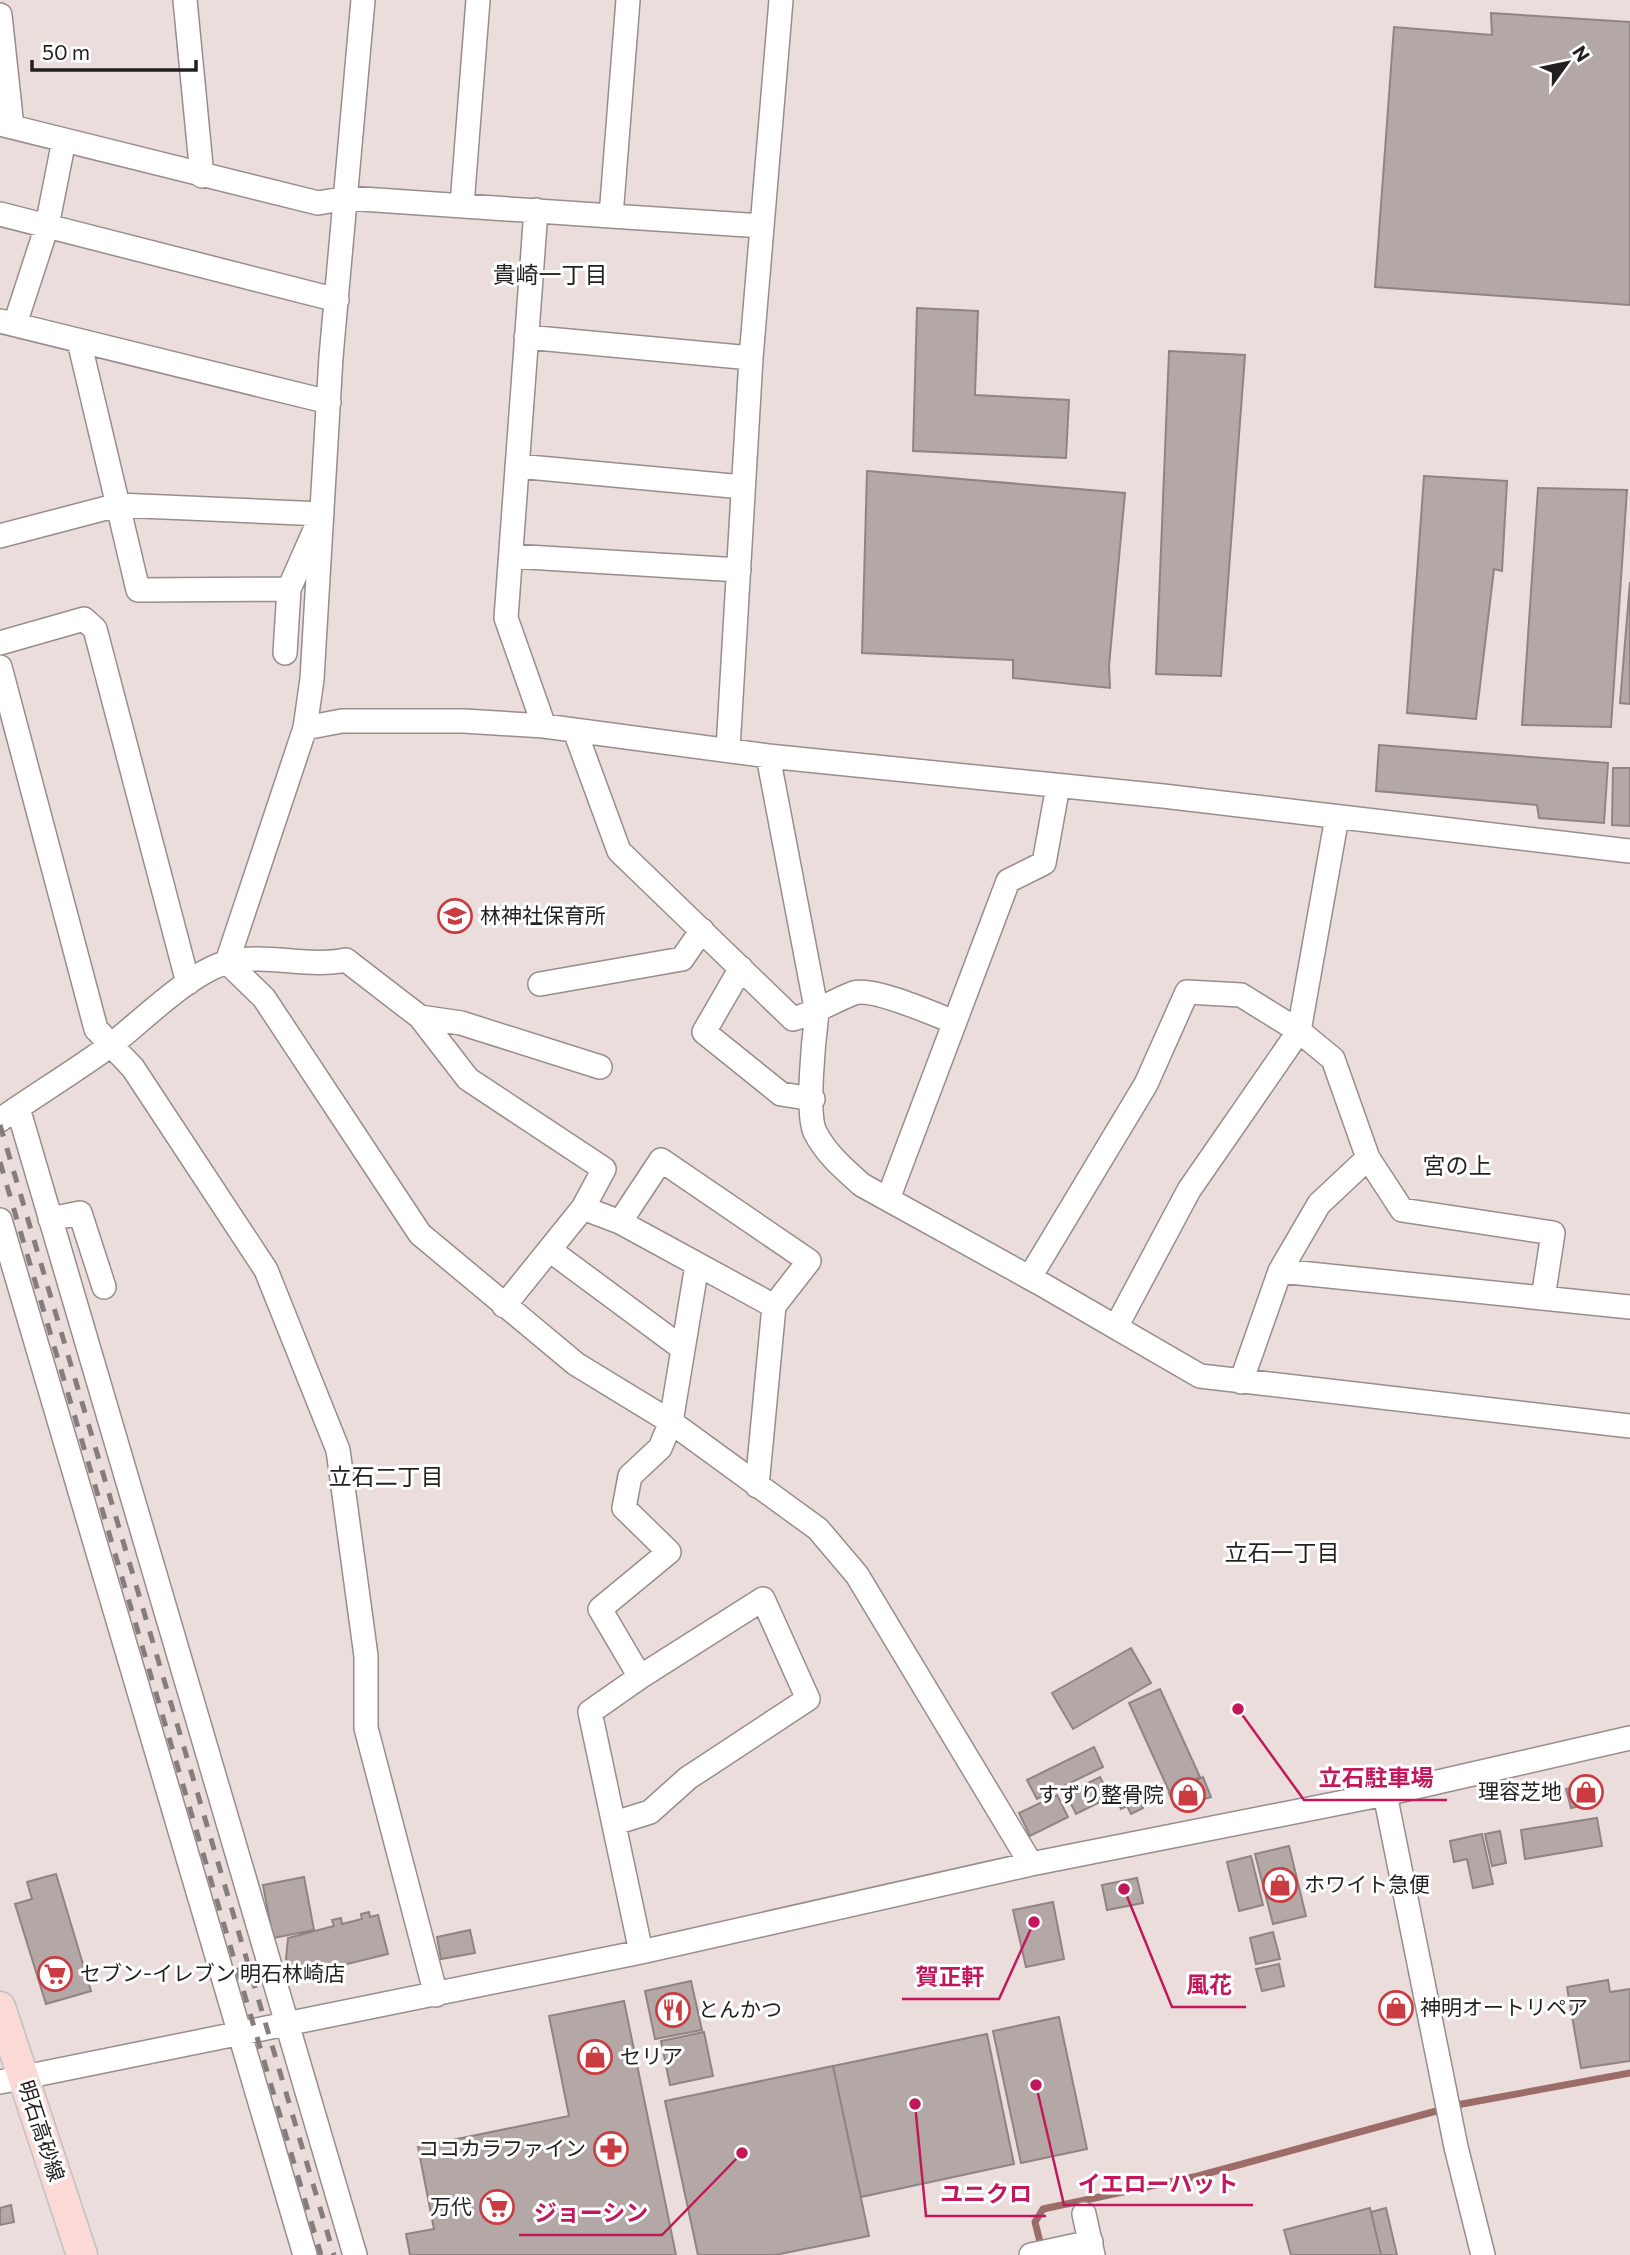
<svg xmlns="http://www.w3.org/2000/svg" width="1630" height="2255" viewBox="0 0 1630 2255" font-family="Commissioner,'Noto Sans JP',sans-serif">
<style>
.lines{fill:none;stroke-linecap:round;stroke-linejoin:round}
.stream{stroke:#9c6c69;stroke-width:7}
.building{fill:#b4a8a7;stroke:#908483;stroke-width:2}
.minor-casing{stroke:#998c8c;stroke-width:26}
.major-casing{stroke:#c1c0c0;stroke-width:33}
.minor{stroke:#fff;stroke-width:23}
.major{stroke:#fad9d7;stroke-width:30}
.rail{stroke:#857d7c;stroke-width:5;stroke-dasharray:12 12;stroke-linecap:butt}
.labels{text-anchor:middle;stroke-width:6;stroke-linejoin:round;paint-order:stroke}
.poi-label{font-size:21px;fill:#231f1e;stroke:#fff;text-anchor:start}
.street-label{font-size:21px;fill:#231f1e;stroke:#fff}
.neighbourhood-label{font-size:23px;fill:#231f1e;stroke:#fff}
.leader{fill:none;stroke:#c2185b;stroke-width:2.5}
.callout-dot{fill:#c2185b;stroke:#fff;stroke-width:2.5}
.callout-label{font-size:23px;text-anchor:middle;font-weight:bold;fill:#c2185b;stroke:#fff;stroke-width:6;stroke-linejoin:round;paint-order:stroke}
</style>
<rect width="100%" height="100%" fill="#eadddc"/>
<g class="lines">
<!-- stream -->
<path class="stream" d="M 1042,2250 L 1035,2222 L 1043,2209 L 1198,2176 L 1462,2104 L 1630,2073"/>
</g>
<!-- building -->
<path class="building" d="M 1491,13 L 1630,22 L 1630,305 L 1375,287 L 1394,27 L 1492,35 Z
M 917,308 L 978,311 L 975,395 L 1069,400 L 1066,458 L 913,451 Z
M 1169,351 L 1245,355 L 1221,676 L 1156,674 Z
M 867,471 L 1125,493 L 1109,666 L 1110,688 L 1013,678 L 1013,660 L 862,653 Z
M 1424,476 L 1507,481 L 1502,571 L 1494,569 L 1476,719 L 1407,713 Z
M 1538,488 L 1627,490 L 1611,727 L 1522,725 Z
M 1630,582 L 1630,704 L 1620,703 Z
M 1379,745 L 1608,763 L 1604,823 L 1539,818 L 1537,805 L 1376,791 Z
M 1613,768 L 1630,768 L 1630,826 L 1612,825 Z
M 1131,1648 L 1151,1683 L 1073,1729 L 1052,1693 Z
M 1160,1689 L 1200,1777 L 1169,1791 L 1129,1703 Z
M 1094,1747 L 1103,1767 L 1037,1799 L 1027,1780 Z
M 1100,1777 L 1110,1797 L 1076,1814 L 1066,1794 Z
M 1203,1777 L 1211,1797 L 1175,1807 L 1169,1793 Z
M 1594,1782 L 1599,1802 L 1571,1808 L 1566,1789 Z
M 1131,1786 L 1143,1808 L 1131,1814 L 1127,1806 L 1121,1809 L 1114,1796 Z
M 1057,1795 L 1068,1817 L 1030,1836 L 1019,1813 Z
M 1597,1818 L 1602,1846 L 1525,1859 L 1521,1830 Z
M 1500,1831 L 1506,1863 L 1492,1866 L 1485,1834 Z
M 1482,1834 L 1493,1884 L 1473,1888 L 1467,1859 L 1454,1862 L 1450,1841 Z
M 1289,1846 L 1306,1916 L 1273,1924 L 1255,1854 Z
M 1251,1856 L 1263,1905 L 1239,1911 L 1227,1862 Z
M 56,1874 L 91,1991 L 46,2004 L 15,1904 L 32,1899 L 27,1882 Z
M 304,1877 L 314,1930 L 273,1938 L 263,1885 Z
M 1137,1878 L 1143,1903 L 1107,1910 L 1102,1885 Z
M 1053,1902 L 1064,1959 L 1026,1967 L 1013,1910 Z
M 369,1912 L 370,1917 L 378,1915 L 388,1954 L 298,1976 L 291,1968 L 286,1959 L 288,1938 L 334,1926 L 332,1920 L 341,1918 L 342,1924 L 362,1919 L 361,1914 Z
M 470,1930 L 475,1953 L 441,1959 L 437,1937 Z
M 1273,1932 L 1280,1959 L 1256,1964 L 1250,1938 Z
M 1279,1964 L 1284,1986 L 1262,1991 L 1256,1969 Z
M 1608,1980 L 1610,1992 L 1630,1989 L 1630,2061 L 1581,2068 L 1567,1987 Z
M 691,1981 L 702,2030 L 655,2039 L 645,1991 Z
M 624,2001 L 676,2255 L 410,2255 L 406,2234 L 434,2229 L 418,2147 L 569,2116 L 549,2016 Z
M 1059,2017 L 1087,2149 L 1021,2163 L 993,2031 Z
M 704,2032 L 713,2076 L 670,2085 L 661,2041 Z
M 987,2034 L 1014,2164 L 861,2197 L 833,2066 Z
M 833,2066 L 869,2236 L 775,2255 L 698,2255 L 665,2101 Z
M 11,2205 L 14,2222 L 0,2225 L 0,2208 Z
M 1370,2208 L 1381,2255 L 1291,2255 L 1284,2230 Z
M 1386,2208 L 1397,2255 L 1381,2255 L 1371,2212 Z"/>
<g class="lines">
<!-- minor casing -->
<g class="minor-casing">
<path id="minor" d="M 185,0 L 202,176
M 0,15 L 12,127
M 0,124 L 318,203 L 347,198 L 611,216 L 628,0
M 462,205 L 478,0
M 536,210 L 506,618 L 544,726
M 0,214 L 337,300
M 611,216 L 762,226
M 0,321 L 329,402
M 15,324 L 47,226 L 64,140
M 526,337 L 751,358
M 79,341 L 138,590 L 289,589
M 517,466 L 743,487
M 0,536 L 118,505 L 322,514 L 289,589 L 285,653
M 511,556 L 739,570
M 0,643 L 84,619 L 95,629 L 188,983
M 0,667 L 96,1029 L 133,1068 L 266,1270 L 338,1450 L 366,1656 L 366,1728 L 436,1995
M 305,728 L 342,721 L 464,721 L 544,726 L 768,756 L 1163,796 L 1630,851
M 575,731 L 619,851 L 793,1019 C 815,1013 833,1001 854,993 C 873,987 934,1014 954,1022
M 728,749 L 751,358 L 781,0
M 768,756 L 817,1013 C 814,1036 806,1113 815,1132 C 826,1154 845,1170 862,1185 L 1043,1285 L 1200,1376 L 1630,1426
M 227,962 L 264,998 L 420,1234 L 576,1364 L 671,1422 L 818,1529 L 857,1575 L 1031,1864
M 227,962 L 305,728 L 312,679 L 331,357 L 363,0
M 741,968 L 704,1032 L 781,1094 L 813,1099
M 540,984 L 682,959 L 702,930
M 420,1017 L 468,1079 L 604,1169 L 583,1208
M 18,1108 L 355,2255
M 0,1120 C 36,1095 75,1071 111,1045 C 141,1022 192,970 229,962 C 267,953 308,968 346,960 L 420,1017 L 461,1023 L 600,1067
M 888,1199 L 1008,881 L 1044,863 L 1058,786
M 50,1219 L 80,1213 L 104,1287
M 0,1220 L 305,2255
M 620,1222 L 661,1160 L 809,1261 L 774,1306
M 551,1251 L 682,1348
M 1280,1271 L 1630,1307
M 1030,1277 L 1146,1084 L 1187,992 L 1241,995 L 1299,1031 L 1333,1059 L 1368,1158 L 1402,1210 L 1553,1233 L 1543,1298
M 504,1306 L 583,1208 L 620,1222 L 774,1306 L 757,1486
M 1116,1327 L 1189,1190 L 1299,1031 L 1337,817
M 1241,1382 L 1280,1271 L 1319,1204 L 1368,1158
M 1385,1794 L 1456,2147 L 1483,2255
M 615,1823 L 650,1812 L 688,1778 L 808,1699 L 763,1599 L 640,1677
M 641,1952 L 590,1712 L 640,1677 L 600,1609 L 669,1552 L 624,1508 L 630,1476 L 660,1448 L 671,1422 L 697,1265
M 0,2082 L 641,1952 L 1031,1864 L 1385,1794 L 1630,1738
M 1084,2214 L 1093,2255
M 1031,2255 L 1091,2242"/>
</g>
<!-- major casing -->
<g class="major-casing">
<path id="major" d="M 0,2007 L 82,2255"/>
</g>
<!-- minor -->
<use href="#minor" class="minor"/>
<!-- major -->
<use href="#major" class="major"/>
<!-- rail -->
<path class="rail" d="M 0,1125 L 334,2255
M 0,1162 L 321,2255"/>
</g>
<!-- icons -->
<defs>
<g id="school-ring" transform="scale(1.75)"><circle r="9.5" fill="#fff" stroke="#ca3b42" stroke-width="1.5"/><path d="M0-5L7-2L0 1L-7-2ZM-4 1L0 2.5L4 1V4Q0 6-4 4Z" fill="#ca3b42"/></g>
<g id="shop-ring" transform="scale(1.75)"><circle r="9.5" fill="#fff" stroke="#ca3b42" stroke-width="1.5"/><path d="M-5-2.5h2.3a2.7 3.5 0 0 1 5.4 0H5L5.5 6h-11ZM-1.5-2.5h3a1.5 2.3 0 0 0-3 0Z" fill="#ca3b42"/></g>
<g id="supermarket-ring" transform="scale(1.75)"><circle r="9.5" fill="#fff" stroke="#ca3b42" stroke-width="1.5"/><path d="M-6-5.5h2.5l.6 2H6L4.5 2H-2.5L-4.4-4H-6ZM-1.5 3.2a1.3 1.3 0 1 0 .1 0ZM3 3.2a1.3 1.3 0 1 0 .1 0Z" fill="#ca3b42"/></g>
<g id="restaurant-ring" transform="scale(1.75)"><circle r="9.5" fill="#fff" stroke="#ca3b42" stroke-width="1.5"/><path d="M-5-6h1v4h1v-4h1v4h1v-4h1v5L-1.5 .5V6h-2V.5L-5-1ZM5-6V6H3V1.5H1.5Q1.5-4 5-6Z" fill="#ca3b42"/></g>
<g id="pharmacy-ring" transform="scale(1.75)"><circle r="9.5" fill="#fff" stroke="#ca3b42" stroke-width="1.5"/><path d="M-2-6h4v4h4v4h-4v4h-4v-4h-4v-4h4Z" fill="#ca3b42"/></g>
</defs>
<g fill-rule="evenodd">
<use href="#school-ring" x="455" y="916"/>
<use href="#shop-ring" x="1586" y="1792"/>
<use href="#shop-ring" x="1188" y="1795"/>
<use href="#shop-ring" x="1280" y="1885"/>
<use href="#supermarket-ring" x="55" y="1974"/>
<use href="#shop-ring" x="1396" y="2008"/>
<use href="#restaurant-ring" x="673" y="2010"/>
<use href="#shop-ring" x="595" y="2057"/>
<use href="#pharmacy-ring" x="611" y="2149"/>
<use href="#supermarket-ring" x="497" y="2207"/>
</g>
<g class="labels">
<!-- poi labels -->
<g class="poi-label">
<text x="480" y="923">林神社保育所</text>
<text x="1562" y="1799" text-anchor="end">理容芝地</text>
<text x="1164" y="1802" text-anchor="end">すずり整骨院</text>
<text x="1304" y="1892">ホワイト急便</text>
<text x="80" y="1981">セブン-イレブン 明石林崎店</text>
<text x="1420" y="2015">神明オートリペア</text>
<text x="698" y="2017">とんかつ</text>
<text x="620" y="2064">セリア</text>
<text x="586" y="2156" text-anchor="end">ココカラファイン</text>
<text x="472" y="2214" text-anchor="end">万代</text>
</g>
<!-- street labels -->
<g class="street-label">
<text transform="translate(41 2131) rotate(72)" y="7">明石高砂線</text>
</g>
<!-- neighbourhood labels -->
<g class="neighbourhood-label">
<text x="550" y="283">貴崎一丁目</text>
<text x="1457" y="1174">宮の上</text>
<text x="386" y="1485">立石二丁目</text>
<text x="1282" y="1561">立石一丁目</text>
</g>
</g>
<!-- callouts -->
<path class="leader" d="M1238 1709L1304 1800H1447M1034 1922L999 1999H902M1124 1889L1172 2007H1246M1036 2085L1064 2205H1253M915 2104L926 2216H1046M742 2153L662 2235H519"/>
<g class="callout-dot">
<circle cx="1238" cy="1709" r="7"/>
<circle cx="1034" cy="1922" r="7"/>
<circle cx="1124" cy="1889" r="7"/>
<circle cx="1036" cy="2085" r="7"/>
<circle cx="915" cy="2104" r="7"/>
<circle cx="742" cy="2153" r="7"/>
</g>
<g class="callout-label">
<text x="1376" y="1786">立石駐車場</text>
<text x="950" y="1985">賀正軒</text>
<text x="1209" y="1993">風花</text>
<text x="1158" y="2192">イエローハット</text>
<text x="986" y="2202">ユニクロ</text>
<text x="591" y="2221">ジョーシン</text>
</g>
<!-- north arrow -->
<g transform="translate(1567 63) rotate(57)" stroke="#ffffff" stroke-width="5" paint-order="stroke">
<path d="M0-5L12 26L0 18L-12 26Z" fill="#231f1e"/>
<text y="-10" font-size="19" font-weight="bold" text-anchor="middle" fill="#231f1e">N</text>
</g>
<!-- scale -->
<path d="M32 60v10h164v-10" fill="none" stroke="#231f1e" stroke-width="3.5"/>
<text x="42" y="60" font-size="21" fill="#231f1e" stroke="#ffffff" stroke-width="5" paint-order="stroke">50 m</text>
</svg>
